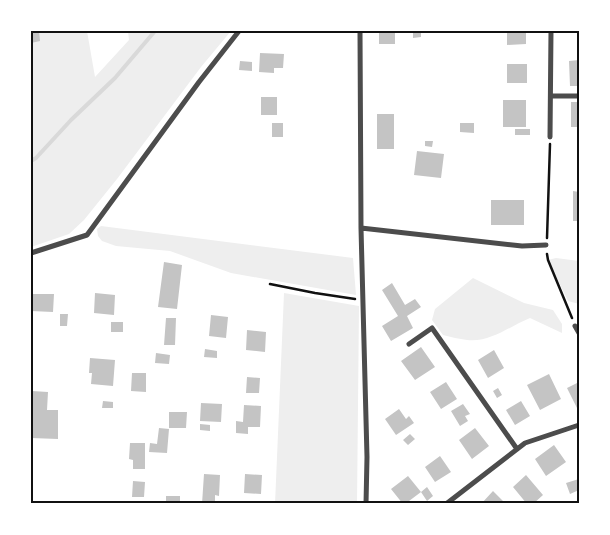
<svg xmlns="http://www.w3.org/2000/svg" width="610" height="535" viewBox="0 0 610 535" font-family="Signika,sans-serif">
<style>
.green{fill:#eee}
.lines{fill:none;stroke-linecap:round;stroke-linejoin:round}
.stream{stroke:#d9d9d9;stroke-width:4}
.building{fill:#c4c4c4}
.path{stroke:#111;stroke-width:2.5}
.minor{stroke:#4c4c4c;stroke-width:5}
.neatline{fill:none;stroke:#111;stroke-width:2}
</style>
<rect width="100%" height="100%" fill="#fff"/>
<!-- green -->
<path class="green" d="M 31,31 L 87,31 L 95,77 L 129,40 L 128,31 L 231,31 L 201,67 L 117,179 L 84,220 L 69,234 L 31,247 Z
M 101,226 L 353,258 L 356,295 L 231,273 L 170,251 L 116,246 L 102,241 L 98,236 L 97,229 Z
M 556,258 L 579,261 L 579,304 L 568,301 L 548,260 Z
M 473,278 L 524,303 L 553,310 L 562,324 L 562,333 L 530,318 C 510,326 490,343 467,340 C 459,339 451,337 443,335 L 432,320 L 435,309 Z
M 284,293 L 359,306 L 357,504 L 275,504 Z"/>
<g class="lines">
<!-- stream -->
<path class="stream" d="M 31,161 L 36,158 L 71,120 L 115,78 L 155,31"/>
</g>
<!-- building -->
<path class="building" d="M 31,31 L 39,31 L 40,41 L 31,43 Z
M 379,31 L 395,31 L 395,44 L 379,44 Z
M 413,31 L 421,31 L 421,37 L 413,38 Z
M 507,31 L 526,31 L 526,44 L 507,45 Z
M 260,53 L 284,54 L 283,68 L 274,68 L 274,73 L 259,72 Z
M 579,60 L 579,86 L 570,86 L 569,61 Z
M 240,61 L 252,62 L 252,71 L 239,70 Z
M 507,64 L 527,64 L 527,83 L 507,83 Z
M 261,97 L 277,97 L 277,115 L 261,115 Z
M 503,100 L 526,100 L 526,127 L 503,127 Z
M 571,102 L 579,102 L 579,127 L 571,127 Z
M 377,114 L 394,114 L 394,149 L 377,149 Z
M 272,123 L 283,123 L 283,137 L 272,137 Z
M 460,123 L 474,123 L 474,133 L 460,132 Z
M 515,129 L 530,129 L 530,135 L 515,135 Z
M 425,141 L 433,141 L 432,147 L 425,146 Z
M 417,151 L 444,154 L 441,178 L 414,175 Z
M 573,191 L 579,192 L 579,221 L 573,221 Z
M 491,200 L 524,200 L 524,225 L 491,225 Z
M 164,262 L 182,265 L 177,309 L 158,307 Z
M 392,283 L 405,305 L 415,299 L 421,307 L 407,316 L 413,328 L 391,341 L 382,326 L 398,316 L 382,290 Z
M 95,293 L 115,295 L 114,315 L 94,313 Z
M 31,294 L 54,294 L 53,312 L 31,311 Z
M 60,314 L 68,314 L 67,326 L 60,326 Z
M 211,315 L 228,317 L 226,338 L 209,336 Z
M 166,318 L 176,318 L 175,345 L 164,345 Z
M 111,322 L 123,322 L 123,332 L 111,332 Z
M 247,330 L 266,332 L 265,352 L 246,350 Z
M 421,347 L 435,367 L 415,380 L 401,361 Z
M 205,349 L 217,351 L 217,358 L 204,357 Z
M 494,350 L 504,368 L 488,378 L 478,360 Z
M 156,353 L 170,355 L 169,364 L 155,363 Z
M 90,358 L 115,360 L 113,386 L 91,384 L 92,373 L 89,373 Z
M 132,373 L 146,373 L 146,392 L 131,391 Z
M 549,374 L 561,399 L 540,410 L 527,385 Z
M 247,377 L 260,378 L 259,393 L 246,393 Z
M 446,382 L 457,399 L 441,409 L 430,392 Z
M 579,382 L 579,407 L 577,408 L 567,388 Z
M 498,388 L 502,395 L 497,398 L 493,391 Z
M 32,391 L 48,392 L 47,410 L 58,410 L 58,439 L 31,438 Z
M 103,401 L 113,402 L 113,408 L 102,408 Z
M 521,401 L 530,416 L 515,425 L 506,410 Z
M 201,403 L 222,404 L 221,422 L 200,421 Z
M 463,404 L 470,414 L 465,416 L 468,421 L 460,426 L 451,411 Z
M 244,405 L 261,406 L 260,427 L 248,427 L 248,434 L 236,433 L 236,421 L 243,422 Z
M 399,409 L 406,419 L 409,416 L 414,423 L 396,435 L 385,419 Z
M 169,412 L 187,412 L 186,428 L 169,428 Z
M 200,424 L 210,425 L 210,431 L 200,430 Z
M 159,428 L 169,429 L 167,453 L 149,452 L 150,443 L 157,444 Z
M 475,428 L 489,446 L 472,459 L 459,440 Z
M 410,434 L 415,439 L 408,445 L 403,440 Z
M 130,443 L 145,443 L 145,469 L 133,469 L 133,460 L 129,459 Z
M 554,445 L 566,462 L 546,476 L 535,459 Z
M 440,456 L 451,472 L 435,482 L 425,467 Z
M 204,474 L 220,475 L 219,496 L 215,495 L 215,504 L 202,504 Z
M 245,474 L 262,475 L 261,494 L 244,493 Z
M 526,475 L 543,495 L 533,504 L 527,504 L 513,487 Z
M 408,476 L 421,492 L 405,504 L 403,504 L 391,489 Z
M 579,479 L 579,490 L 570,494 L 566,483 Z
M 133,481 L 145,482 L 144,497 L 132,497 Z
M 427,487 L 433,496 L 427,501 L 421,492 Z
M 493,491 L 506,504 L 481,504 Z
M 166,496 L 180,496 L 180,504 L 166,504 Z"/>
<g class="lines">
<!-- path -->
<path class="path" d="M 547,238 L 550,144
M 547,254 L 548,260 L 572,318
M 270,284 L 315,293 L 355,299"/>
<!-- minor -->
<path class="minor" d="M 360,31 L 361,228 L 367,457 L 366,504
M 551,96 L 579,96
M 550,137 L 551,31
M 361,228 L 522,246 L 546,245
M 31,253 L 87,235 L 199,82 L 239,31
M 575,326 L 579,333
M 409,344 L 432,328 L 517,449
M 446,504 L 525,443 L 579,425"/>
</g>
<!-- border -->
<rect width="610" height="535" fill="none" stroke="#ffffff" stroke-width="65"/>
<rect x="32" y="32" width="546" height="470" class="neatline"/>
</svg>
